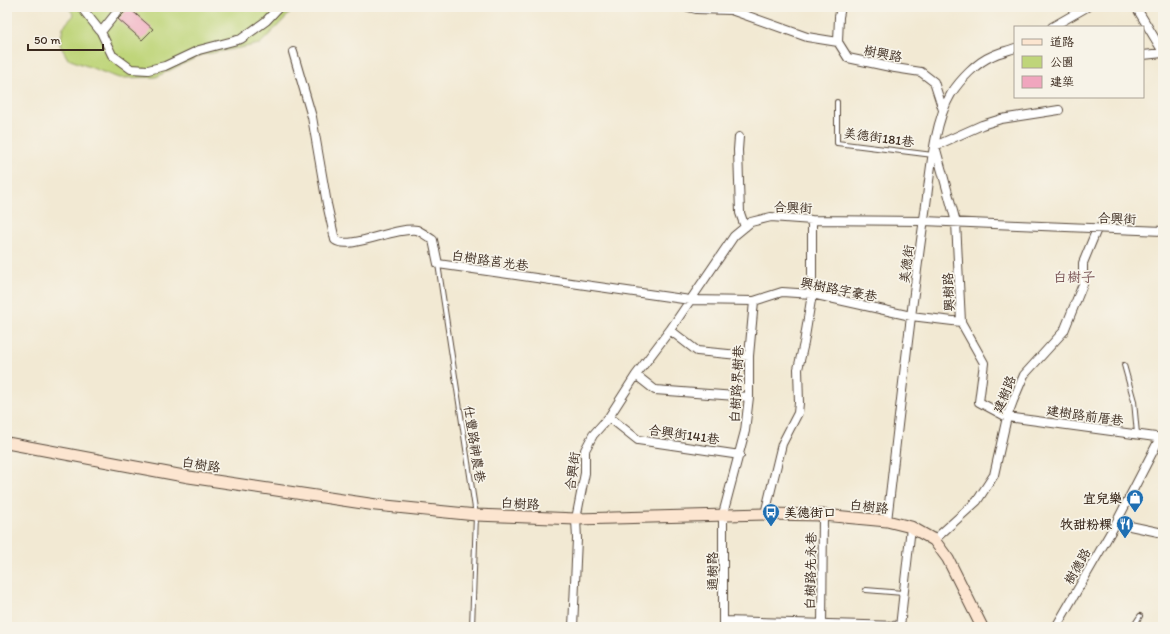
<svg xmlns="http://www.w3.org/2000/svg" width="1170" height="634" viewBox="0 0 1170 634" font-family="Itim,'LXGW WenKai TC',sans-serif">
<style>
.green{fill:#bfd57a;stroke:#7d804c}
.building{fill:#f0a6be}
.lines{fill:none;stroke-linecap:round;stroke-linejoin:round}
.lane-casing{stroke:#564739;stroke-width:6}
.street-casing{stroke:#564739;stroke-width:10}
.secondary-casing{stroke:#564739;stroke-width:13}
.lane{stroke:#fff;stroke-width:4}
.street{stroke:#fff;stroke-width:8}
.secondary{stroke:#fce5d0;stroke-width:11}
.labels{text-anchor:middle;stroke-width:3.5;stroke-linejoin:round;paint-order:stroke}
.street-label{font-size:13px;fill:#3b2a1e;stroke:#f7f3e8}
.poi-label{font-size:13px;font-weight:bold;fill:#3b2a1e;stroke:#f7f3e8;text-anchor:end}
.neighbourhood-label{font-size:14px;fill:#7a5556;stroke:#f7f3e8}
</style>
<rect width="100%" height="100%" fill="#f7f3e8"/>
<filter id="ink" filterUnits="userSpaceOnUse"><feTurbulence type="fractalNoise" baseFrequency=".025" numOctaves="2"/><feDisplacementMap in="SourceGraphic" scale="8" xChannelSelector="R" yChannelSelector="G"/><feConvolveMatrix kernelMatrix="1 2 1 2 8 2 1 2 1" color-interpolation-filters="sRGB"/></filter>
<filter id="wash" filterUnits="userSpaceOnUse"><feTurbulence type="fractalNoise" baseFrequency=".012" numOctaves="4" result="noise"/><feDisplacementMap in="SourceGraphic" scale="16" xChannelSelector="R" yChannelSelector="G"/><feGaussianBlur stdDeviation="0.9" result="paint"/><feColorMatrix in="noise" values="0 0 0 0 0 0 0 0 0 0 0 0 0 0 0 0 0 1.4 0 .05"/><feComposite in="paint" operator="in"/></filter>
<g filter="url(#wash)">
<rect width="100%" height="100%" fill="#f2e9d3"/>
<!-- green -->
<path class="green" d="M 68,7 L 296,7 L 260,44 L 201,55 L 156,77 L 119,78 L 68,59 L 60,45 L 63,27 L 74,15 Z"/>
<g id="blocks">
<!-- building -->
<path class="building" d="M 129,8 L 153,29 L 142,40 L 118,19 Z"/>
</g>
</g>
<g filter="url(#ink)">
<use href="#blocks" fill-opacity="0" stroke="#564739" stroke-width="1"/>
<g class="lines">
<!-- lane casing -->
<g class="lane-casing">
<path id="lane" d="M 837,102 L 837,143 L 933,155
M 438,264 L 476,515 L 472,627
M 1124,365 L 1134,401 L 1137,434
M 866,590 L 903,593
M 1133,627 L 1140,616"/>
</g>
<!-- street casing -->
<g class="street-casing">
<path id="street" d="M 81,7 L 101,32 L 112,55 L 131,69 L 148,70 L 165,66 L 199,50 L 241,39 L 266,21 L 279,7
M 688,7 L 696,9 L 731,10 L 807,37 L 838,42
M 841,7 L 839,17 L 838,42 L 848,58 L 895,68 L 921,72 L 934,82 L 943,110
M 1136,7 L 1163,52
M 1052,27 L 1087,7
M 101,32 L 121,7
M 293,52 L 312,117 L 327,204 L 335,240 C 350,251 396,226 417,230 C 422,232 428,237 433,240 L 438,264 L 690,300 L 754,301 L 782,292 L 812,294 L 911,316 L 961,322
M 1143,55 L 1163,53
M 1059,110 L 1001,119 L 982,125 L 935,146 L 956,222 L 961,322 L 984,363 L 979,402 L 1007,417 L 1163,438
M 739,137 L 738,150 L 740,213 L 745,227
M 670,330 L 697,351 L 749,356
M 636,375 L 655,390 L 749,397
M 609,417 L 638,440 L 740,455
M 765,514 L 782,444 L 798,413 L 799,403 L 798,369 L 804,343 L 812,294 L 812,220
M 887,521 C 899,418 910,314 925,212 C 930,178 933,124 951,94 C 960,80 977,62 992,56 C 999,52 1008,51 1015,48
M 1116,523 L 1163,533
M 934,540 L 977,501 L 994,475 L 1007,417 L 1013,401 L 1024,375 L 1064,331 L 1083,284 L 1083,263 L 1097,229
M 724,621 L 900,626
M 573,627 L 577,539 L 576,519 L 585,473 L 585,450 L 593,435 L 609,417 L 636,375 L 670,330 L 734,236 L 751,222 L 771,217 L 812,220 L 924,221 L 1163,231
M 723,627 L 723,514 L 745,431 L 749,397 L 749,356 L 754,301
M 822,627 L 823,515
M 900,627 L 911,527
M 1056,627 L 1116,523 L 1163,432"/>
</g>
<!-- secondary casing -->
<g class="secondary-casing">
<path id="secondary" d="M 7,443 L 189,477 L 376,505 L 476,515 L 576,519 L 765,514 L 823,515 L 887,521 L 911,527 L 934,540 L 948,559 L 982,627"/>
</g>
<!-- lane -->
<use href="#lane" class="lane"/>
<!-- street -->
<use href="#street" class="street"/>
<!-- secondary -->
<use href="#secondary" class="secondary"/>
</g>
</g>
<!-- icons -->
<defs>
<g id="shop-pin" transform="scale(0.9)"><path d="M0 17L-7.5 6A9.5 9.5 0 1 1 7.5 6Z" fill="#1f6fb2" stroke="#f7f3e8"/><path d="M-5-2.5h2.3a2.7 3.5 0 0 1 5.4 0H5L5.5 6h-11ZM-1.5-2.5h3a1.5 2.3 0 0 0-3 0Z" fill="#fff"/></g>
<g id="bus-pin" transform="scale(0.9)"><path d="M0 17L-7.5 6A9.5 9.5 0 1 1 7.5 6Z" fill="#1f6fb2" stroke="#f7f3e8"/><path d="M-5-6H5V4H4V6H2V4H-2V6H-4V4H-5ZM-3.5-4V0h7V-4ZM-3.5 1.2v1.5H-2V1.2ZM2 1.2v1.5H3.5V1.2Z" fill="#fff"/></g>
<g id="restaurant-pin" transform="scale(0.9)"><path d="M0 17L-7.5 6A9.5 9.5 0 1 1 7.5 6Z" fill="#1f6fb2" stroke="#f7f3e8"/><path d="M-5-6h1v4h1v-4h1v4h1v-4h1v5L-1.5 .5V6h-2V.5L-5-1ZM5-6V6H3V1.5H1.5Q1.5-4 5-6Z" fill="#fff"/></g>
</defs>
<g fill-rule="evenodd">
<use href="#shop-pin" x="1135" y="498"/>
<use href="#bus-pin" x="771" y="512"/>
<use href="#restaurant-pin" x="1125" y="524"/>
</g>
<g class="labels">
<!-- street labels -->
<g class="street-label">
<text transform="translate(883 53) rotate(11)" y="5">樹興路</text>
<text transform="translate(879 137) rotate(8)" y="5">美德街181巷</text>
<text transform="translate(793 207) rotate(2)" y="5">合興街</text>
<text transform="translate(1117 218) rotate(2)" y="5">合興街</text>
<text transform="translate(490 260) rotate(8)" y="5">白樹路莒光巷</text>
<text transform="translate(906 264) rotate(-82)" y="5">美德街</text>
<text transform="translate(839 289) rotate(11)" y="5">興樹路字豪巷</text>
<text transform="translate(948 292) rotate(-93)" y="5">興樹路</text>
<text transform="translate(736 384) rotate(-87)" y="5">白樹路界樹巷</text>
<text transform="translate(1004 394) rotate(-68)" y="5">建樹路</text>
<text transform="translate(1085 415) rotate(8)" y="5">建樹路前厝巷</text>
<text transform="translate(684 434) rotate(8)" y="5">合興街141巷</text>
<text transform="translate(475 444) rotate(81)" y="5">仕豐路神農巷</text>
<text transform="translate(201 464) rotate(9)" y="5">白樹路</text>
<text transform="translate(572 471) rotate(-82)" y="5">合興街</text>
<text transform="translate(520 503) rotate(3)" y="5">白樹路</text>
<text transform="translate(869 506) rotate(6)" y="5">白樹路</text>
<text transform="translate(1077 566) rotate(-60)" y="5">樹德路</text>
<text transform="translate(712 571) rotate(-90)" y="5">通樹路</text>
<text transform="translate(810 571) rotate(-89)" y="5">白樹路先永巷</text>
</g>
<!-- poi labels -->
<g class="poi-label">
<text x="1122" y="503">宜兒樂</text>
<text x="784" y="517" text-anchor="start">美德街口</text>
<text x="1112" y="529">牧甜粉粿</text>
</g>
<!-- neighbourhood labels -->
<g class="neighbourhood-label">
<text x="1074" y="282">白樹子</text>
</g>
</g>
<!-- margin -->
<rect width="1170" height="634" fill="none" stroke="#f7f3e8" stroke-width="24"/>
<!-- legend -->
<rect x="1014" y="26" width="130" height="72" fill="#f7f3e8" stroke="#aca397"/>
<rect x="1022" y="39" width="20" height="6" fill="#fce5d0" stroke="#aca397"/>
<text x="1050" y="46" font-size="12" fill="#3b2a1e">道路</text>
<rect x="1022" y="56" width="20" height="12" fill="#bfd57a" stroke="#aca397"/>
<text x="1050" y="66" font-size="12" fill="#3b2a1e">公園</text>
<rect x="1022" y="76" width="20" height="12" fill="#f0a6be" stroke="#aca397"/>
<text x="1050" y="86" font-size="12" fill="#3b2a1e">建築</text>
<!-- scale -->
<path d="M28 44v6h75v-6" fill="none" stroke="#3b2a1e" stroke-width="2"/>
<text x="34" y="44" font-size="12" fill="#3b2a1e" stroke="#f7f3e8" stroke-width="3" paint-order="stroke">50 m</text>
</svg>
